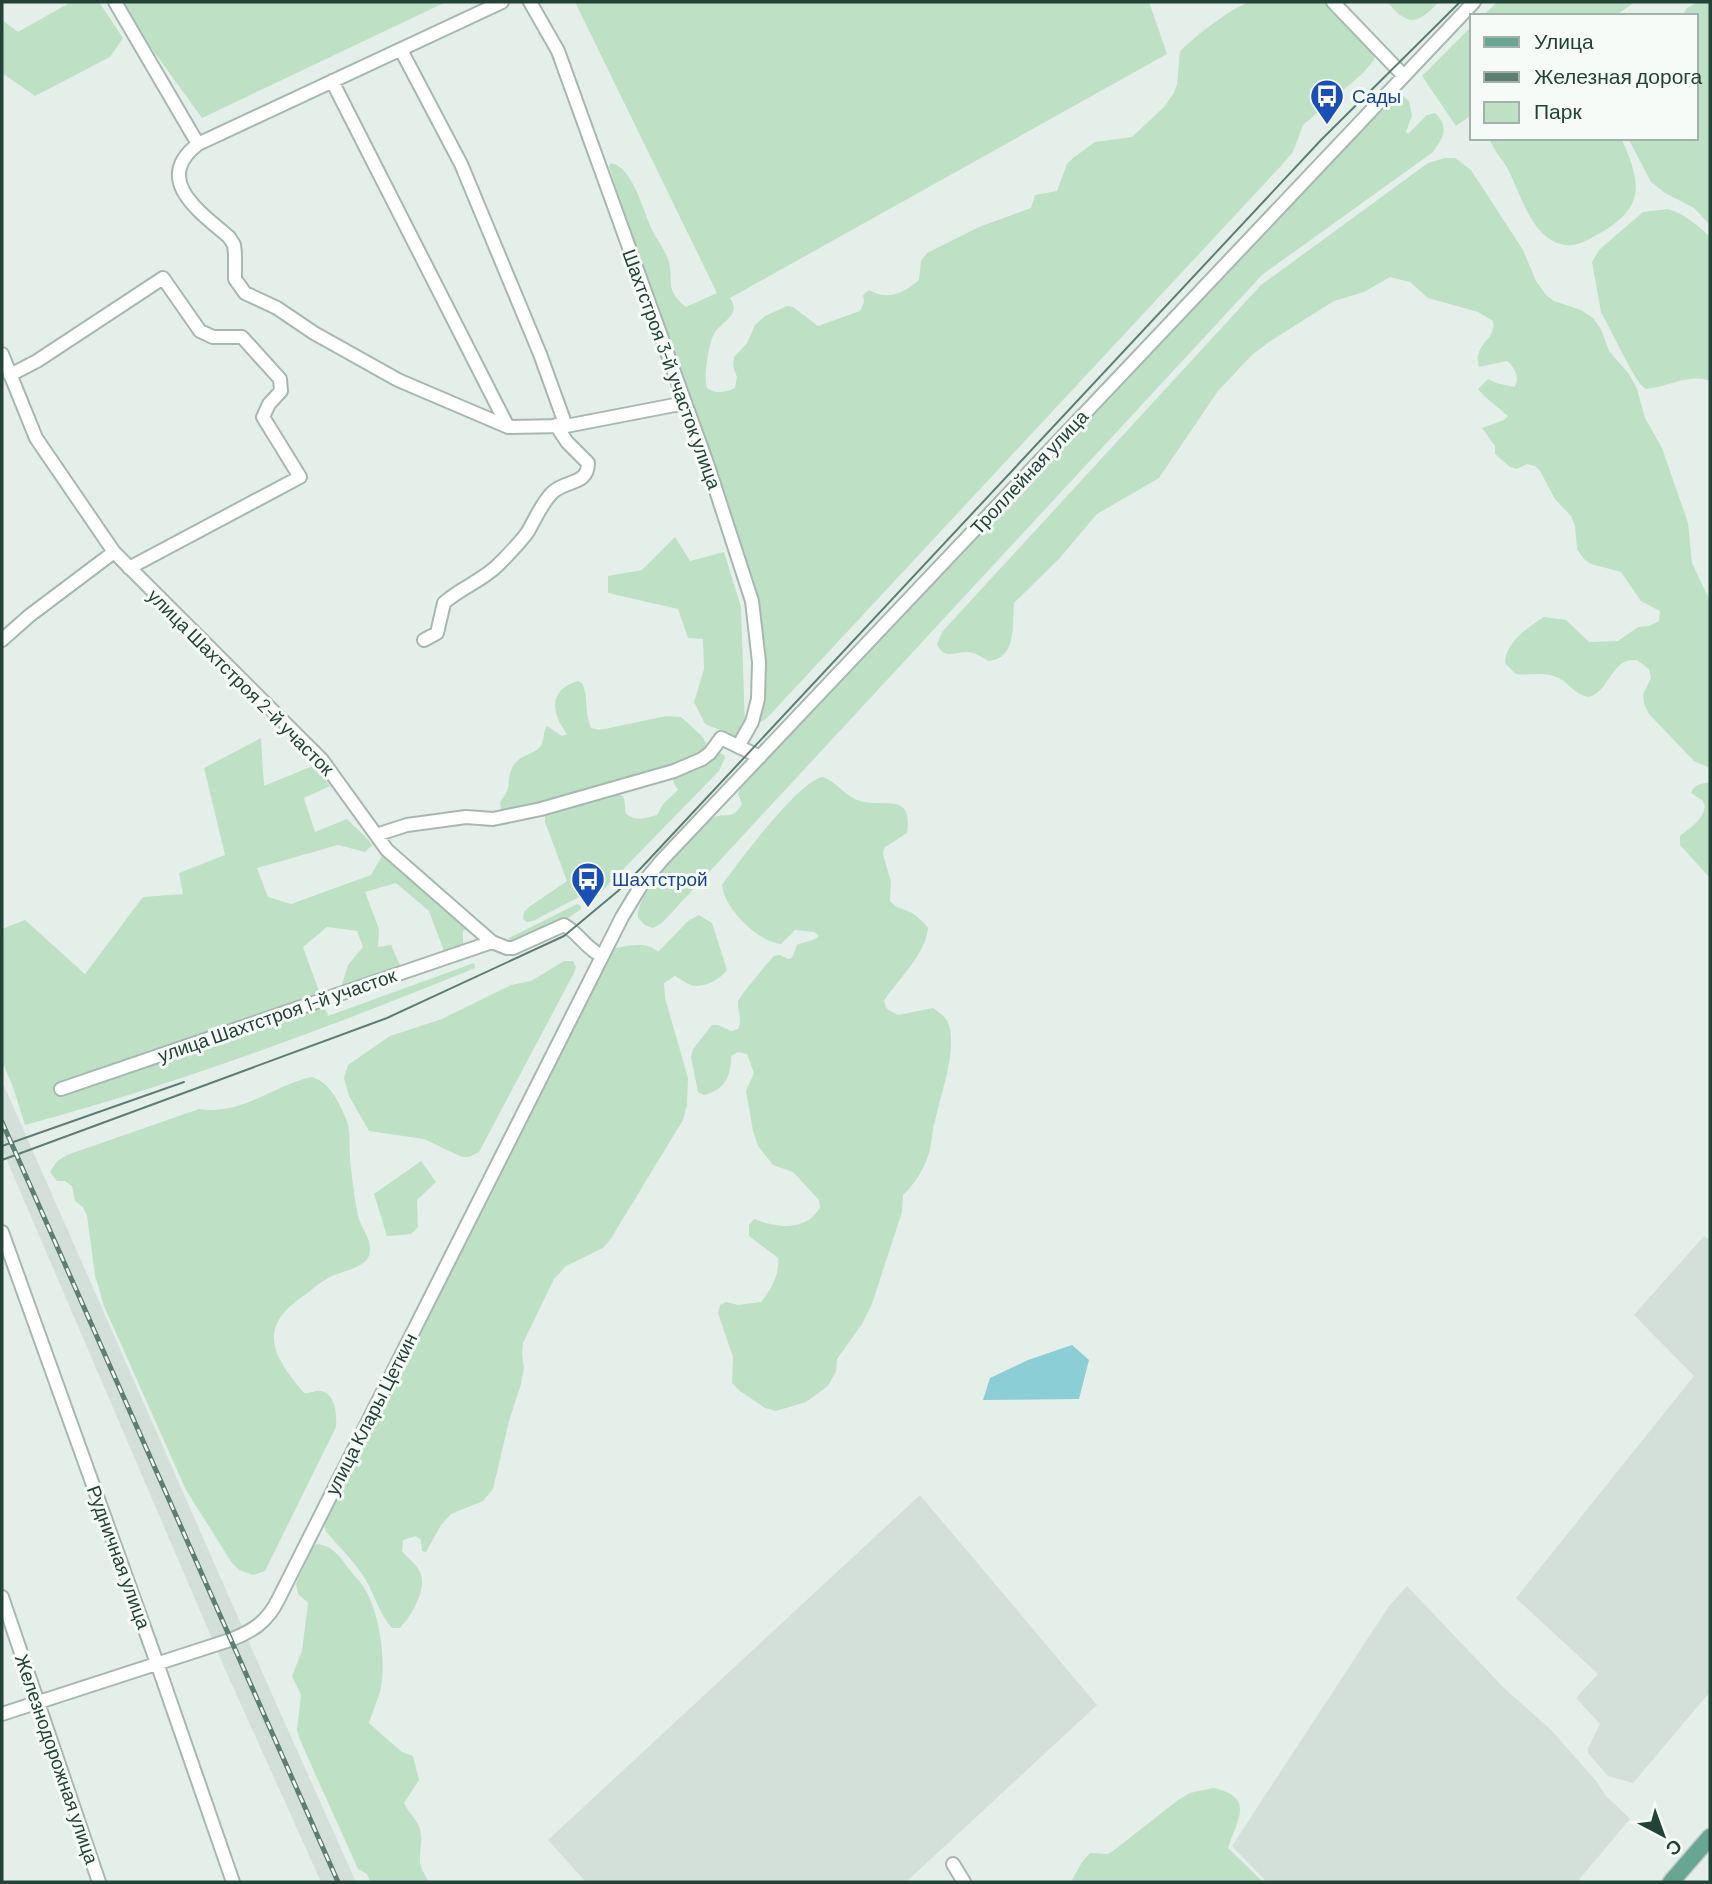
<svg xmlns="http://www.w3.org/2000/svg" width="1712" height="1884" viewBox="0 0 1712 1884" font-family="Barlow,sans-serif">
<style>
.built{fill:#d3dfd9}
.green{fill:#bee0c5}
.water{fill:#8cced5}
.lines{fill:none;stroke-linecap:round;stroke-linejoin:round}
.minor-casing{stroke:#a7b8b1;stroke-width:16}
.major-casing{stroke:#c1cac7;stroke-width:19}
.minor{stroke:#fff;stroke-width:12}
.major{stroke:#68a592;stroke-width:16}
.tram{stroke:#5e7d73;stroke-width:2}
.rail-casing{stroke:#5e7d73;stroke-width:5}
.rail{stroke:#f6fbf8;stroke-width:2.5;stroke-dasharray:8;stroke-linecap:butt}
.labels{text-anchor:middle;stroke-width:6;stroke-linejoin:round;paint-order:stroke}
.transit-label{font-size:19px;fill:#164399;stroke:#f6fbf8;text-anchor:start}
.street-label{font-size:19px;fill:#234238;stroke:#f6fbf8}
</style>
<rect width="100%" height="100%" fill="#e5efea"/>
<!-- built -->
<path class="built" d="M 2,1081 L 267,1683 L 356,1882 L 321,1882 L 225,1669 L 2,1149 Z
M 1704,1236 L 1710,1240 L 1710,1692 L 1633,1783 L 1608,1776 L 1588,1753 L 1588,1748 L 1600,1724 L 1576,1698 L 1598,1674 L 1516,1598 L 1694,1376 L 1634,1315 Z
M 920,1495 L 1097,1705 L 906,1882 L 586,1882 L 548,1840 Z
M 1407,1586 L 1503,1687 L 1552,1731 L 1597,1782 L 1606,1796 L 1630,1819 L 1577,1882 L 1267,1882 L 1232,1846 L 1389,1606 Z"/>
<!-- green -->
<path class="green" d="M 71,2 L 99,2 L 123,38 L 110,57 L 35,96 L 2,73 L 2,20 L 18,32 Z
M 118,2 L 446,2 L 202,118 Z
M 575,2 L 1149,2 L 1167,54 L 730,298 C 742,315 722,321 714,334 C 709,342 703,379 707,388 C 716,394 725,393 735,388 L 737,377 L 733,366 L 734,357 L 747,343 L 755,325 L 765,316 L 787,306 L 793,307 L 818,326 L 860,311 L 864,302 L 863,295 L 869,290 C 887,301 904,293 919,280 L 921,261 L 927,253 L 979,227 L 1031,208 L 1035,195 L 1057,191 L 1067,164 L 1073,158 L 1095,142 L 1132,137 L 1164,107 L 1174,93 L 1177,85 L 1180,52 C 1189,40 1238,3 1251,2 C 1275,0 1302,2 1327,2 L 1375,55 L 1374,60 L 1363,73 L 1303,125 L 1293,152 L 1280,167 L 766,719 L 757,724 L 763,703 L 765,667 L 756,595 L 657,314 L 609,166 L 611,163 C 633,167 643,211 652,230 C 657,240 664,248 668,259 C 675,280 663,289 686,307 L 717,293 Z
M 1387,2 L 1439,2 C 1417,24 1410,28 1387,2 Z
M 1497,2 L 1635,2 L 1615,16 L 1483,16 Z
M 1698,2 L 1710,2 L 1710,225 L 1694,208 L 1665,193 L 1651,182 L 1628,138 L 1696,138 L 1696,16 L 1682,16 L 1687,8 Z
M 1472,26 L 1472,115 L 1456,126 L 1422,76 Z
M 1400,94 L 1409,101 L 1412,116 L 1406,132 L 1408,134 L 1427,115 L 1435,113 C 1450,128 1443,138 1433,152 L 1262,275 L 662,923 L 653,928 L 645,925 L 638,918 C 635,894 692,833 711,819 C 725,810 731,823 742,804 L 738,794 L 741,787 L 952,559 L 1336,155 Z
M 1489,138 L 1621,138 C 1643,186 1645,209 1595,236 C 1584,242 1573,248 1560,244 C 1529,234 1520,190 1506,166 C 1500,156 1493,149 1489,138 Z
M 1445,158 L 1455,158 L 1471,170 L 1523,250 L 1536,281 L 1546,295 L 1554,301 L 1581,310 L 1593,318 L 1601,329 L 1609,351 L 1629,374 L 1637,389 L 1645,418 L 1662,448 L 1688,523 L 1692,563 L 1710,601 L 1710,768 L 1694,761 L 1649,714 L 1644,704 L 1643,694 L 1651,678 L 1649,669 L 1637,660 C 1610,658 1611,690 1589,697 C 1571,693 1570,682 1556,677 C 1541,671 1530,676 1516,674 L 1505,663 C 1505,643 1528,627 1544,617 L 1566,620 L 1589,642 L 1618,641 L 1638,627 L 1649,626 L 1659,621 L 1660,611 L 1641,601 L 1621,572 L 1591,564 L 1584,559 L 1577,549 L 1575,526 L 1571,516 L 1555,499 L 1540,471 L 1535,466 L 1527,464 L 1517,469 L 1510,467 L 1495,454 L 1495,446 L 1482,428 L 1504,420 L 1508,416 L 1484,396 L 1478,389 L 1488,379 L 1496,383 L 1514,387 C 1521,379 1514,366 1507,361 L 1479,367 C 1472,343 1497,341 1493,321 L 1478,312 L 1428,298 L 1410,282 L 1390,277 L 1364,292 L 1334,301 L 1269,342 L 1252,355 L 1218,391 L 1159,478 L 1097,514 L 1059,559 L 1014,603 C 1012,625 1017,658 989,661 C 982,658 976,652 967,652 C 954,652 944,660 937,644 L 942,632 L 1261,285 L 1428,163 Z
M 1668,209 C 1683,213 1699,226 1710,237 L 1710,381 C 1688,373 1668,387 1646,389 L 1640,384 L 1630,368 L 1601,312 L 1592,262 L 1599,250 L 1643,212 Z
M 675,537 L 690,561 L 724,552 L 741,607 L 745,727 L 737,737 L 705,724 L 694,702 L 704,669 L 703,639 L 688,638 L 678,609 L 608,593 L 608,576 L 642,570 Z
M 578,681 L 582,683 C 589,697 584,713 591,728 L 600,730 L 666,716 L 681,717 L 703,737 L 707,746 L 699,757 L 554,800 L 516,809 L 501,810 L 500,802 C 514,786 505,780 513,766 C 519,755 533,755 540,747 C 545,741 542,733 547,726 L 562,736 L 567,734 C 551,712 548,690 578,681 Z
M 261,738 L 264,786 L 315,765 L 330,786 L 304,798 L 315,832 L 347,819 C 355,828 365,834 372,845 L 365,852 L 338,845 L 257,868 L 268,897 L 291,904 L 371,875 L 383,854 L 471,927 L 463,931 L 463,948 L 445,954 L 429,911 L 396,883 L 365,892 L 379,929 L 378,947 L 391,945 L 402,970 L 339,994 L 348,965 L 363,947 L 357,931 L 327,927 L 303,947 L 328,1016 L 474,963 L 475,968 C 328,1028 178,1084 25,1125 L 13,1087 L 2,1061 L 2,929 L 25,920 L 85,974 L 143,897 L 183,894 L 179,873 L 225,855 L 204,768 Z
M 719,753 L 724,755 L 725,758 L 719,771 L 602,891 L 591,899 L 579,897 L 533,921 L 527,922 L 523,919 L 524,912 L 529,907 L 567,881 L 545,822 L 545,814 L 617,792 L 624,798 L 626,814 C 637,822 645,818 657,815 L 663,804 L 678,790 L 673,782 L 673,777 Z
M 823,777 C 836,782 843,793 855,799 C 880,811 914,788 907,833 L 884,848 L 883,854 L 891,882 L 890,901 C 897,909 901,908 910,912 C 918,916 923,922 928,928 C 926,954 898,979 884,1001 L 887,1009 L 898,1015 L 933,1008 C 941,1014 948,1018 950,1029 C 955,1058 941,1092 935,1121 C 932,1131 932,1143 929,1153 C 924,1169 915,1184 903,1195 L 902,1212 L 872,1304 L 862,1324 L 837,1359 L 836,1371 L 828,1386 L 806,1402 L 776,1411 L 765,1408 L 740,1391 L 732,1383 L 733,1357 L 718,1313 L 720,1305 L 726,1302 L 738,1305 L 761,1302 C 771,1290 780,1274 778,1258 L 749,1236 L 749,1225 L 754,1219 C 777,1228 805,1232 820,1208 L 819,1200 L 793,1172 L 773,1165 L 758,1146 L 753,1131 L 746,1091 L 754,1073 L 747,1054 L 738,1052 L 731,1056 C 731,1077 725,1090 704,1095 L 698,1092 L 691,1057 L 693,1049 L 712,1025 L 718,1025 L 731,1031 L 738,1029 C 743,1019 737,1012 738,1001 C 739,998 771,958 774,956 C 776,955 778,955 780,955 L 788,959 L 792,958 L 797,945 C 805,941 812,942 819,936 L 814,932 L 795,930 L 781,944 C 758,942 724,908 722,885 C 738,863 799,780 823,777 Z
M 1710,782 L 1710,878 L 1680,845 L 1680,836 C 1691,827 1703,820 1705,806 L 1702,800 L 1691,793 C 1695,783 1702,784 1710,782 Z
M 577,904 L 581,906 L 581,909 L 567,919 L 514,942 L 508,941 L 509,938 Z
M 699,915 L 712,923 L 727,970 C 721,979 703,989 691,985 C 685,983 681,979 675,976 L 664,983 L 665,998 L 688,1078 L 687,1105 L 683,1120 L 610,1240 L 603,1248 L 566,1266 L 554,1279 L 523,1343 L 522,1355 L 524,1368 L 521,1384 L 509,1421 L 493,1489 L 483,1501 L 451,1514 L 441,1525 L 426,1552 L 422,1551 L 421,1540 L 416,1536 L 403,1540 L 402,1551 C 408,1559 417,1564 420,1572 C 428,1589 411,1616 400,1628 L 392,1628 C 378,1613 374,1591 362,1574 C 351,1558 337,1545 325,1530 L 324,1521 L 609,950 C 622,946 648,940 658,952 L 688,921 Z
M 564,961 L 573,961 L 576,967 L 574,973 L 479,1152 L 469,1157 L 462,1157 L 424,1139 L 369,1131 L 349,1096 L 344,1078 L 348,1065 L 390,1036 L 442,1019 L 511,985 L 531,981 Z
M 312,1077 C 330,1082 340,1104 347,1121 C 351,1132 349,1145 350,1158 C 352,1177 354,1197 358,1216 C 361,1228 374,1242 369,1256 C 363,1268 344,1271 332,1276 C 321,1281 312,1290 302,1297 C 255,1329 275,1358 304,1393 C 310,1394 315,1390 321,1391 C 336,1394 337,1415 336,1427 L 265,1571 L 253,1575 L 239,1570 L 232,1563 L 186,1490 L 104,1306 L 95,1275 L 87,1216 L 83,1207 L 75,1201 L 72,1186 L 65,1181 L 57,1181 L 50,1172 L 57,1161 L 67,1155 L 199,1109 C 242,1116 273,1085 312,1077 Z
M 421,1161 L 436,1182 L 417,1200 L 418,1227 L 411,1234 L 387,1236 L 374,1194 Z
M 316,1544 C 333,1545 340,1557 349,1569 C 353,1575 359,1580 363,1586 C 380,1612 387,1662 380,1692 C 377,1702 372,1712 369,1723 L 402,1752 L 413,1756 L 419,1780 L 404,1803 C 408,1812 416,1818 419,1827 C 425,1840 417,1854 421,1867 C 423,1872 426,1877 429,1882 L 370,1882 L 367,1874 L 358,1869 L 300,1740 L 297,1730 L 301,1695 L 292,1676 L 302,1651 L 308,1603 L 298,1594 L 296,1584 L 312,1548 Z
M 1213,1788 C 1257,1797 1236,1821 1228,1848 L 1263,1882 L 1071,1882 L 1082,1862 L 1090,1853 L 1108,1854 L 1113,1851 L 1178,1800 L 1190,1793 Z"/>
<!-- water -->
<path class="water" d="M 1072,1345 L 1089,1360 L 1079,1399 L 983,1400 L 990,1378 L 1028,1360 Z"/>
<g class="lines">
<!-- minor casing -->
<g class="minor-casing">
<path id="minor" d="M 115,2 L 198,144 L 502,2
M 530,2 L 558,51 L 708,466 L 752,601 L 759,662 L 758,699 L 752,722 L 739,745
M 1333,2 L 1403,75
M 401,50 L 461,164 L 540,354 L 566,426
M 332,81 L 508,427
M 198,144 C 152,180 200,212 229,237 L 234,245 L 235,254 L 235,279 L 245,293 L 277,308 L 314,333 L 398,380 L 508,427 L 566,426 L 685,403
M 2,354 L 36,438 L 114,552
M 10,375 L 37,361 L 163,278 L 200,331 L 213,337 L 242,337 L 280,379 L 281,391 L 269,404 L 263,417 L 300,477 L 129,568
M 2,640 L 29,616 L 114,552 L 322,760 L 387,850 L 492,942 L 507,948 L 513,948 L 564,925 C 579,933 586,949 602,956
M 424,640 L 437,633 L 444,603 C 460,588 482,581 498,565 C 508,555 518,545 527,533 C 535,520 542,502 553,492 C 566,480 588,485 588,463 L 567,442 L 556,425
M 376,835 L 407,825 L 466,817 L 493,819 L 541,809 L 674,771 L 702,759 L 710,753 L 721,738 L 760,757
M 61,1089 L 492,942
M 2,1232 L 157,1663 L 233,1882
M 2,1597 L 99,1882
M 2,1714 L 230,1640 C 253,1631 267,1622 278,1600 L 622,917 L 642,884 L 662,860 L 1474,2
M 953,1864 L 964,1882"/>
</g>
<!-- major casing -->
<g class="major-casing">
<path id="major" d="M 1671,1882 L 1710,1837"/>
</g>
<!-- minor -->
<use href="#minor" class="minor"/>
<!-- major -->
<use href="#major" class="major"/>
<!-- tram -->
<path class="tram" d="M 2,1146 L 184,1082
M 2,1160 L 387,1018 L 564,936 L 618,891 L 642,867 L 1321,140 L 1460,2"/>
<!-- rail casing -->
<g class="rail-casing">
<path id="rail" d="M 2,1122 L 338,1882"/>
</g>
<!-- rail -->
<use href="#rail" class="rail"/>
</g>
<!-- icons -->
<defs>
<g id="bus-pin" transform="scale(1.75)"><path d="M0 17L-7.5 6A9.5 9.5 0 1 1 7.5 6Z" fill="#1a4fb4" stroke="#f6fbf8"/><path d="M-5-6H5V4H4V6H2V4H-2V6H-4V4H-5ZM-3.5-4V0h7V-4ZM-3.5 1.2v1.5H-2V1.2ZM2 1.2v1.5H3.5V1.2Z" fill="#fff"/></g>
</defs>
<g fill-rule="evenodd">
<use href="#bus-pin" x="1327" y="96"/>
<use href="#bus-pin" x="588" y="879"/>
</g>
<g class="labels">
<!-- transit labels -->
<g class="transit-label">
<text x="1352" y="103">Сады</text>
<text x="612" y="886">Шахтстрой</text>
</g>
<!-- street labels -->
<g class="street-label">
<text transform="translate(672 369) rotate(70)" y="7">Шахтстроя 3-й участок улица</text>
<text transform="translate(1029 472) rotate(-47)" y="7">Троллейная улица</text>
<text transform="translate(241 682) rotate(45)" y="7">улица Шахтстроя 2-й участок</text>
<text transform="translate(277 1015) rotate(-19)" y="7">улица Шахтстроя 1-й участок</text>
<text transform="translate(371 1414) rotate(-63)" y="7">улица Клары Цеткин</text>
<text transform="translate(119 1557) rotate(70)" y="7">Рудничная улица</text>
<text transform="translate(57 1759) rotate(71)" y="7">Железнодорожная улица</text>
</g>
</g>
<!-- border -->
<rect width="1712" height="1884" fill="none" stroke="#234238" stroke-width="7"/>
<!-- legend -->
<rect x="1470" y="14" width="228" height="126" fill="#f6fbf8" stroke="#a2b1ab" stroke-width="2"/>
<rect x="1484" y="37" width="35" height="10" fill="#68a592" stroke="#a2b1ab" stroke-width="2"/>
<text x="1534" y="49" font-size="21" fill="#234238">Улица</text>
<rect x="1484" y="72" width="35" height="10" fill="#5e7d73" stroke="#a2b1ab" stroke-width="2"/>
<text x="1534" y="84" font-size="21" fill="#234238">Железная дорога</text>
<rect x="1484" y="102" width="35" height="21" fill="#bee0c5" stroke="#a2b1ab" stroke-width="2"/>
<text x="1534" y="119" font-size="21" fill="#234238">Парк</text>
<!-- north arrow -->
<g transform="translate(1663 1835) rotate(139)" stroke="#f6fbf8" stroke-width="5" paint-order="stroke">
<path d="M0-5L12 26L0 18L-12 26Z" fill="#234238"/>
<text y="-10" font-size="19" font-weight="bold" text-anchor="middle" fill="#234238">С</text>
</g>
</svg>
